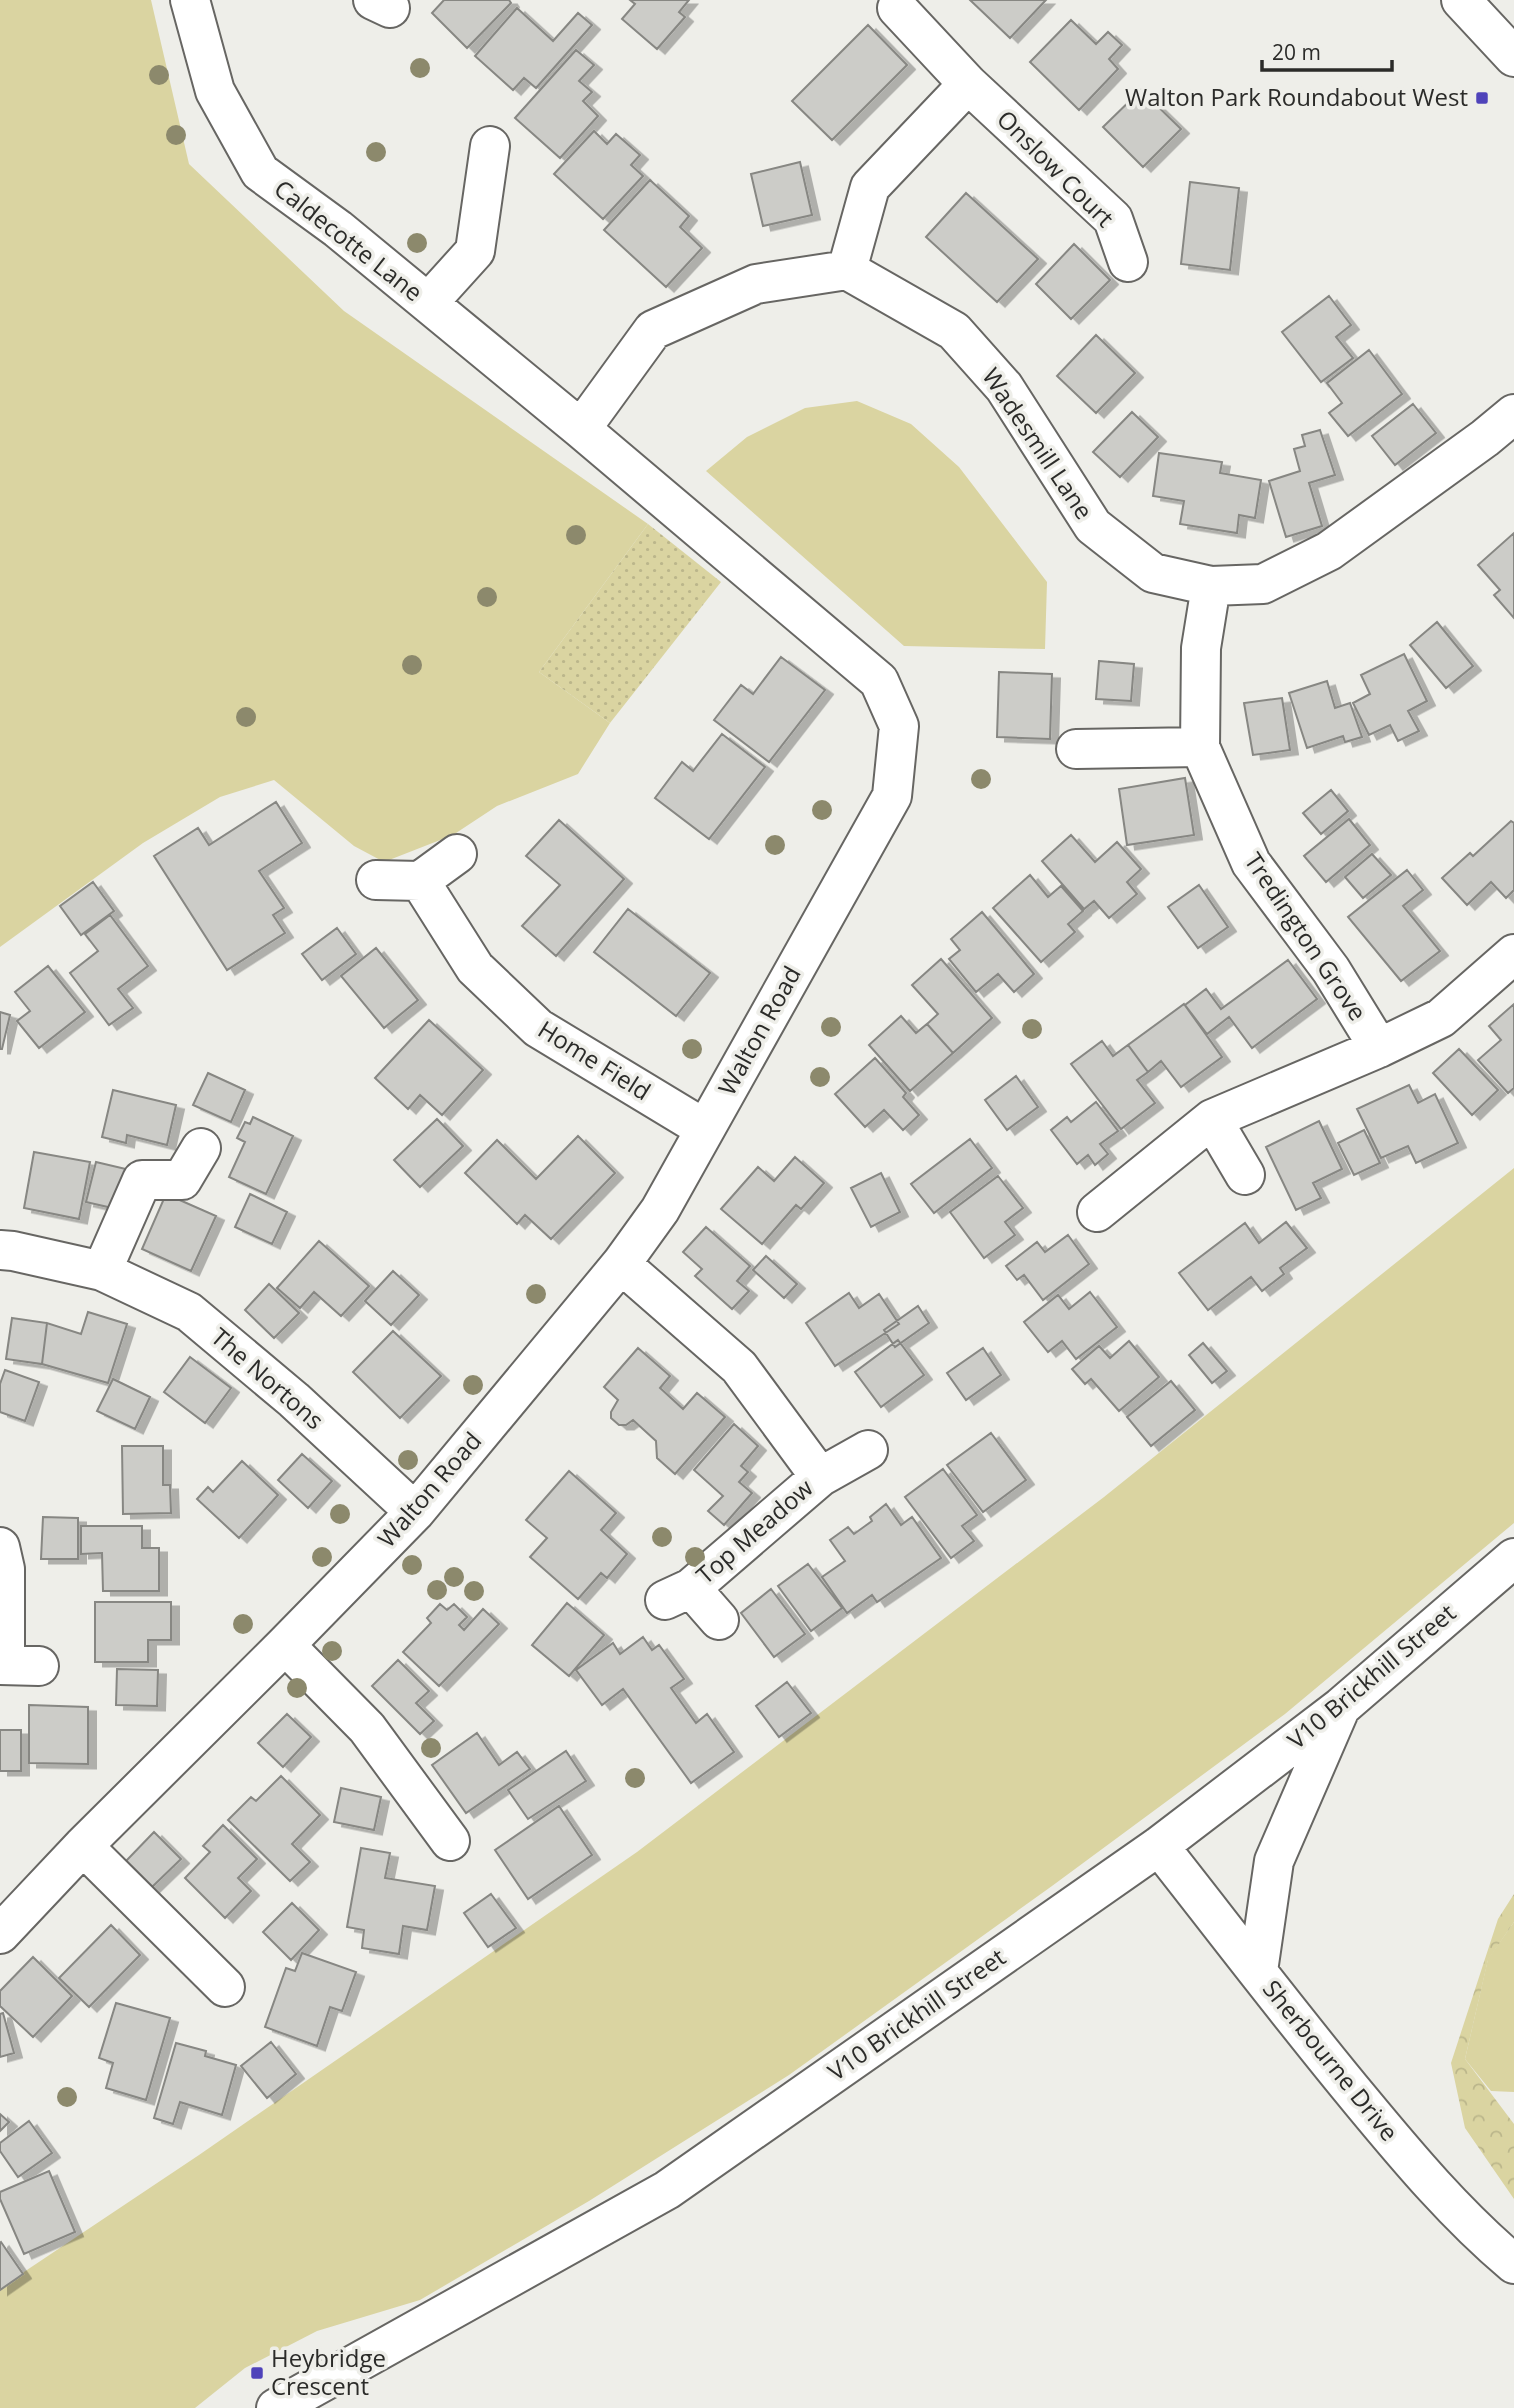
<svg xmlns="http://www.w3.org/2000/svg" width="1514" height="2408" viewBox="0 0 1514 2408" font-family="'Open Sans',sans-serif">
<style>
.green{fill:#dad4a1}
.forest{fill:url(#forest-crowns)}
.garden{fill:url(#garden-dots)}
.building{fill:#ccccc8;stroke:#878783;stroke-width:2;filter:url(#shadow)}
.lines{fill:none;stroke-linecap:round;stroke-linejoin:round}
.minor-casing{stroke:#676663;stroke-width:42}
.highway-casing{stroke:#676663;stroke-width:42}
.minor{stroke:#fff;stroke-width:38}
.highway{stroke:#fff;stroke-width:38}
.tree{fill:#8c896c}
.poi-dot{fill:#4f43ba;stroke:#eeeee9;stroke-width:2.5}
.labels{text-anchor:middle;stroke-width:7;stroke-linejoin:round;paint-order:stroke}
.poi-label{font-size:24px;fill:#2b2b29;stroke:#eeeee9;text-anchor:end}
.street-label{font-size:24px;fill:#2b2b29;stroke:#eeeee9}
</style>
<defs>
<pattern id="forest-crowns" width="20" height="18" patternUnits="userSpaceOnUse" patternTransform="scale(1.75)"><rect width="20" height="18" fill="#dad4a1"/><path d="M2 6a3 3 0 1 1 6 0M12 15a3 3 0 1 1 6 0" fill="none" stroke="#bbb68b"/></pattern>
<pattern id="garden-dots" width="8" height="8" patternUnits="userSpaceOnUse" patternTransform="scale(1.75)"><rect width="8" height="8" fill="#dad4a1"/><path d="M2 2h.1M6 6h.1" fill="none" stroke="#bbb68b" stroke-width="1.8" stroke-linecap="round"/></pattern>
<filter id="shadow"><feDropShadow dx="8" dy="4.5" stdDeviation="0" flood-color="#0004"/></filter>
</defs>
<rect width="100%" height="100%" fill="#eeeee9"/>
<!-- green -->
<path class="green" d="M 0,0 L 151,0 L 189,164 L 344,311 L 648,524 L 539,672 L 610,723 L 578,774 L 497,806 L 453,835 L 384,862 L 354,846 L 274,780 L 220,797 L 143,843 L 0,947 Z
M 857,401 L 911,424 L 959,467 L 1047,582 L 1045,649 L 904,646 L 706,471 L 747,437 L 805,408 Z
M 1514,1168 L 1514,1523 L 1285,1714 L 1052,1886 L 789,2075 L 589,2201 L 420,2300 L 317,2331 L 245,2368 L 195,2408 L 0,2408 L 0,2288 L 199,2155 L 637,1852 L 1104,1497 Z
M 1514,1922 L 1514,2092 L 1491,2091 L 1465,2059 L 1488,1959 Z"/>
<!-- forest -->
<path class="forest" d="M 1514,1894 L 1514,1922 L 1488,1960 L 1465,2059 L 1514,2124 L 1514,2199 L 1465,2128 L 1451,2063 L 1498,1919 Z"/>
<!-- garden -->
<path class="garden" d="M 648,524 L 721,582 L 610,723 L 539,672 Z"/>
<!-- building -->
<path class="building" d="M 444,0 L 509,0 L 511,3 L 467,48 L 432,13 Z
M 630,0 L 689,0 L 679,12 L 685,17 L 657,49 L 622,19 L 635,4 Z
M 970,0 L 1046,0 L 1010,38 Z
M 517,8 L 553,41 L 578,13 L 592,25 L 536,88 L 524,78 L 513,90 L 475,56 Z
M 1071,20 L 1096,44 L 1108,32 L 1122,45 L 1109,59 L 1118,69 L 1079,110 L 1030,62 Z
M 868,25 L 907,65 L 832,140 L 792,101 Z
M 576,50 L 594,65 L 579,81 L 592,92 L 583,101 L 598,116 L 560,158 L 515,118 Z
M 1141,90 L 1181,129 L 1143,167 L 1103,127 Z
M 594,131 L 607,144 L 616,134 L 640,155 L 631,165 L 643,176 L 603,219 L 554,174 Z
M 800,162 L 812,215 L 763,226 L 751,174 Z
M 650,180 L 689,216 L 680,227 L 702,248 L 666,287 L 604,230 Z
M 1190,182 L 1239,188 L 1230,270 L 1181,264 Z
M 966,193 L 1038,259 L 997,302 L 926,237 Z
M 1074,244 L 1110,280 L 1071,319 L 1036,284 Z
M 1329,296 L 1351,325 L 1336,337 L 1353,358 L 1321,382 L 1282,332 Z
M 1096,335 L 1135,373 L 1096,413 L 1057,376 Z
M 1369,350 L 1402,394 L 1348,436 L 1329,413 L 1342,403 L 1327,383 Z
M 1413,404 L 1436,433 L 1395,465 L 1372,436 Z
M 1132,412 L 1158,437 L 1120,477 L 1093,452 Z
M 1320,430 L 1335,475 L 1309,483 L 1322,526 L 1286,537 L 1269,481 L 1300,471 L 1294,449 L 1305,446 L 1302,435 Z
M 1159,453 L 1222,462 L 1220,473 L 1261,480 L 1255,518 L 1239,515 L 1237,533 L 1180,524 L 1184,501 L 1153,496 Z
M 1514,533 L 1514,618 L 1494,595 L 1500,590 L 1478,565 Z
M 1437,622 L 1473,666 L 1446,688 L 1410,645 Z
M 1404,654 L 1427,701 L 1408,711 L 1419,731 L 1398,741 L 1390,725 L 1369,735 L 1353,703 L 1370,694 L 1361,675 Z
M 781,657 L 825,690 L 769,762 L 714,720 L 741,685 L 753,694 Z
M 1099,661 L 1134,664 L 1131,701 L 1096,699 Z
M 999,672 L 1052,674 L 1050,739 L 997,737 Z
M 1327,681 L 1335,708 L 1350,703 L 1362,737 L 1345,742 L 1343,736 L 1307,748 L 1289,693 Z
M 1282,698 L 1290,750 L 1253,755 L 1244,703 Z
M 722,734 L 765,767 L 709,839 L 655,798 L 682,762 L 693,771 Z
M 1185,778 L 1194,835 L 1127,845 L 1119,789 Z
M 1331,790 L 1348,811 L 1321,834 L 1303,813 Z
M 276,802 L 302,843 L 259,871 L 284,908 L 273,915 L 285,933 L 227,970 L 154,856 L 198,828 L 209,845 Z
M 1349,819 L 1370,845 L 1326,882 L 1304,856 Z
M 559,820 L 624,879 L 556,956 L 522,926 L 560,885 L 526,856 Z
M 1511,821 L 1514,823 L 1514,890 L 1506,898 L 1491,882 L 1467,905 L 1442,878 L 1470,853 L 1473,856 Z
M 1071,835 L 1095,862 L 1117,842 L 1141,869 L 1127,882 L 1137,894 L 1109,918 L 1094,901 L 1084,909 L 1042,861 Z
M 1372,854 L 1391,875 L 1363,898 L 1345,877 Z
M 1407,870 L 1423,890 L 1403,906 L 1440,951 L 1401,981 L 1348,917 Z
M 1030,875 L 1048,897 L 1061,886 L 1083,911 L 1068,924 L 1075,932 L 1041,962 L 993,908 Z
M 93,882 L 114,911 L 81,935 L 60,906 Z
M 1199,885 L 1228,927 L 1198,948 L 1168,907 Z
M 628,909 L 710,973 L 676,1016 L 594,952 Z
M 982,912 L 1034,974 L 1014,992 L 998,974 L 976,992 L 949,959 L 960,950 L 951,939 Z
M 110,915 L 148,966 L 118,989 L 133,1008 L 109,1025 L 70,973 L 98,951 L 85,934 Z
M 337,928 L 356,954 L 322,980 L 302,954 Z
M 376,948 L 418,1000 L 384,1028 L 341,976 Z
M 941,959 L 992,1018 L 953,1053 L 927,1024 L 938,1014 L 912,985 Z
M 1288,960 L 1317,999 L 1252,1048 L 1229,1017 L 1207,1034 L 1185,1005 L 1206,989 L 1221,1009 Z
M 48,966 L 85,1012 L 39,1048 L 17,1021 L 30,1011 L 15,992 Z
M 1184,1004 L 1222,1057 L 1181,1087 L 1161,1061 L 1148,1072 L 1128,1045 Z
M 1514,1004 L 1514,1088 L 1508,1093 L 1478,1060 L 1501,1040 L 1489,1026 Z
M 0,1012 L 10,1015 L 2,1049 L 0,1049 Z
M 901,1016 L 916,1033 L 927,1024 L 953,1053 L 910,1091 L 869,1045 Z
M 429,1020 L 483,1070 L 442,1115 L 420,1095 L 408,1109 L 375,1078 Z
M 1102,1041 L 1113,1056 L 1128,1045 L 1148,1072 L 1137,1080 L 1155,1103 L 1121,1129 L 1071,1064 Z
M 1459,1049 L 1498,1090 L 1472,1115 L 1433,1073 Z
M 875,1058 L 906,1093 L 903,1097 L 919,1115 L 903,1130 L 884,1110 L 865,1127 L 835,1094 Z
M 208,1073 L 245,1090 L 231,1122 L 193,1105 Z
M 1016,1076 L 1038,1107 L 1007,1130 L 985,1100 Z
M 1409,1085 L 1418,1103 L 1435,1094 L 1458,1143 L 1416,1163 L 1408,1146 L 1381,1158 L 1357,1109 Z
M 113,1090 L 176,1105 L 167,1145 L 127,1135 L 126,1143 L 102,1137 Z
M 1096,1102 L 1118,1131 L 1100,1144 L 1108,1154 L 1095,1165 L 1088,1155 L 1077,1164 L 1051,1130 L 1067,1117 L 1071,1122 Z
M 253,1117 L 293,1136 L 266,1194 L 229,1177 L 245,1142 L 237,1138 L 245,1122 L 250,1124 Z
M 437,1119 L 463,1146 L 420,1187 L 394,1160 Z
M 1319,1121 L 1342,1169 L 1313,1183 L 1321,1198 L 1296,1210 L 1266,1147 Z
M 1364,1130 L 1380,1163 L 1354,1175 L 1338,1143 Z
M 578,1136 L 615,1173 L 551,1239 L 525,1215 L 517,1224 L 465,1173 L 497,1140 L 536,1179 Z
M 970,1139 L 992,1168 L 934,1213 L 911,1184 Z
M 34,1152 L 90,1162 L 79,1219 L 24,1208 Z
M 795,1157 L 824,1183 L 801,1209 L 796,1205 L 762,1244 L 721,1209 L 758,1167 L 774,1181 Z
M 96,1162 L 130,1170 L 121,1210 L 86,1202 Z
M 881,1173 L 900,1212 L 871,1227 L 851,1188 Z
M 998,1176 L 1023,1208 L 1005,1222 L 1015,1235 L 984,1258 L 950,1212 Z
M 166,1194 L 216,1216 L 191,1271 L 142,1249 Z
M 250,1194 L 287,1212 L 272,1244 L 235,1227 Z
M 1286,1222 L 1307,1248 L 1280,1268 L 1284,1274 L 1262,1291 L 1251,1277 L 1208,1310 L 1179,1273 L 1245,1223 L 1259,1243 Z
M 706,1227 L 750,1266 L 737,1281 L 749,1291 L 732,1309 L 695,1276 L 702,1269 L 683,1252 Z
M 1068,1235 L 1089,1264 L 1043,1300 L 1024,1275 L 1017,1280 L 1006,1266 L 1037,1242 L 1045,1252 Z
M 319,1241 L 369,1286 L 341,1316 L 314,1292 L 300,1308 L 277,1288 Z
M 766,1256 L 797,1284 L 784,1298 L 753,1270 Z
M 393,1271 L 419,1295 L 391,1325 L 365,1301 Z
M 269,1284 L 299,1313 L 274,1338 L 245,1310 Z
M 1090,1292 L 1117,1327 L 1076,1359 L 1062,1341 L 1048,1352 L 1024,1322 L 1058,1295 L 1069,1309 Z
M 849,1293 L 859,1308 L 879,1294 L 899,1324 L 835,1366 L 806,1323 Z
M 918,1306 L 929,1323 L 895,1347 L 884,1330 Z
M 88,1312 L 127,1324 L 108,1383 L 42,1364 L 47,1323 L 81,1334 Z
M 12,1318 L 47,1323 L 42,1364 L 6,1359 Z
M 393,1331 L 441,1376 L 400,1418 L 353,1372 Z
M 898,1340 L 924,1375 L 881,1407 L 855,1372 Z
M 1129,1341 L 1159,1377 L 1119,1411 L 1091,1379 L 1085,1384 L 1072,1369 L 1099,1346 L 1110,1358 Z
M 1203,1343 L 1227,1371 L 1212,1383 L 1189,1355 Z
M 638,1348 L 670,1376 L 660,1388 L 683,1409 L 697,1393 L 725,1417 L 675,1474 L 657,1458 L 656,1441 L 633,1420 L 626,1425 L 619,1425 L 611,1418 L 611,1412 L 618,1400 L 604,1387 Z
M 983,1348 L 1001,1375 L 966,1400 L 947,1373 Z
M 190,1357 L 231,1388 L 205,1423 L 164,1392 Z
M 5,1370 L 39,1382 L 25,1421 L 0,1412 L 0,1384 Z
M 113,1379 L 150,1397 L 135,1429 L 97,1411 Z
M 1171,1381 L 1195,1410 L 1151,1446 L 1127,1417 Z
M 734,1424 L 758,1446 L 741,1466 L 748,1472 L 739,1482 L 752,1493 L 724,1525 L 708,1511 L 723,1496 L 694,1470 Z
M 991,1433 L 1026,1480 L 983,1512 L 947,1465 Z
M 122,1446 L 163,1446 L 163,1485 L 170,1485 L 171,1513 L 123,1514 Z
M 302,1454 L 332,1481 L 308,1508 L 278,1480 Z
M 242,1461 L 278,1495 L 239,1538 L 197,1499 L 208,1487 L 213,1492 Z
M 943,1469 L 977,1515 L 962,1526 L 974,1541 L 951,1558 L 905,1497 Z
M 569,1471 L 616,1513 L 601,1530 L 627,1554 L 607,1578 L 601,1573 L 578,1599 L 530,1557 L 547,1538 L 526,1520 Z
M 886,1504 L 901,1525 L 912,1517 L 941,1558 L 877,1602 L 872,1595 L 847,1613 L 822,1577 L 845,1561 L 830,1540 L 848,1527 L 854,1534 L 872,1521 L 870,1517 Z
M 43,1517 L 78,1518 L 78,1559 L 41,1559 Z
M 81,1526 L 142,1526 L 142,1548 L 159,1548 L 159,1591 L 103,1591 L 102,1553 L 81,1554 Z
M 808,1564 L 842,1608 L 811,1631 L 778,1586 Z
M 771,1589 L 805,1634 L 774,1657 L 741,1613 Z
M 95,1602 L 171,1602 L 171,1640 L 148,1640 L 148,1662 L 95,1662 Z
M 567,1603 L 604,1635 L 569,1676 L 532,1645 Z
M 440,1604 L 447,1610 L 454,1604 L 467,1617 L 459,1625 L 464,1630 L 483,1609 L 499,1624 L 439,1686 L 403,1652 L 431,1623 L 427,1618 Z
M 643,1637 L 652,1650 L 659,1645 L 684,1679 L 671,1688 L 696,1723 L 707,1714 L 734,1752 L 691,1783 L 623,1689 L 602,1705 L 576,1670 L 613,1643 L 620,1654 Z
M 398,1660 L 429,1691 L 416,1703 L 434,1721 L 420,1734 L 372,1686 Z
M 117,1669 L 158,1670 L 157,1706 L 116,1705 Z
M 787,1682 L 811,1713 L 779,1737 L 756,1706 Z
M 29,1705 L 88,1707 L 88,1764 L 29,1763 Z
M 287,1714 L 311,1737 L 283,1767 L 258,1743 Z
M 0,1730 L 21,1730 L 21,1771 L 0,1771 Z
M 477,1733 L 499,1765 L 517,1752 L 530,1769 L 466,1813 L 432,1765 Z
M 566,1751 L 586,1781 L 528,1819 L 508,1790 Z
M 281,1776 L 320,1815 L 292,1844 L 310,1862 L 290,1881 L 228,1820 L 251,1797 L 256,1801 Z
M 341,1788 L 381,1797 L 374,1830 L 334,1822 Z
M 559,1806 L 592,1855 L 528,1899 L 495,1850 Z
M 223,1825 L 257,1859 L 238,1878 L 251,1891 L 225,1918 L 185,1878 L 210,1852 L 203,1846 Z
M 154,1832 L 181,1859 L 152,1887 L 126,1861 Z
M 361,1848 L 390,1853 L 385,1878 L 435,1886 L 427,1930 L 403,1926 L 399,1954 L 362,1948 L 364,1930 L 347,1927 Z
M 491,1894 L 516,1928 L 488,1947 L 464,1913 Z
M 292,1903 L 319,1930 L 291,1960 L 263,1932 Z
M 111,1925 L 140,1955 L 89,2007 L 59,1978 Z
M 302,1953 L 356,1972 L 342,2011 L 330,2007 L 317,2046 L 265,2027 L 286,1968 L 295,1971 Z
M 33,1957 L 72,1996 L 33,2037 L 0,2006 L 0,1991 Z
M 116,2003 L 170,2018 L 146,2100 L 106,2088 L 113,2063 L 99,2058 Z
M 3,2013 L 14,2053 L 0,2057 L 0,2014 Z
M 271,2042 L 296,2074 L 267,2098 L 241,2066 Z
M 176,2043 L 206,2051 L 205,2056 L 236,2065 L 222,2115 L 180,2102 L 173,2124 L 154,2118 Z
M 0,2114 L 9,2122 L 0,2131 Z
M 29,2121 L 52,2153 L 18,2177 L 0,2151 L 0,2143 Z
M 49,2171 L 75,2232 L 24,2254 L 0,2199 L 0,2192 Z
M 1,2242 L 23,2274 L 0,2290 L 0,2243 Z"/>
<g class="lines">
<!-- minor casing -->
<g class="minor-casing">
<path id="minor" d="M 373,0 L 390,8
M 897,8 L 968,84 L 1113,219 L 1128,262
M 847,270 L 870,187 L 968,84
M 428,303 L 475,251 L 490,146
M 581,429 L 653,330 L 756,284 L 847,270 L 954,331 L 1004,387 L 1093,526 L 1153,573 L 1211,586 L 1263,584 L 1329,551 L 1485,438 L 1514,414
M 1211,586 L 1201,648 L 1200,747 L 1251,863 L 1331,970 L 1379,1048
M 1076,749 L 1200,747
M 376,880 L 420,881 L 457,854
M 420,881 L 475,968 L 538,1028 L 705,1129
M 1212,1119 L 1245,1175
M 1097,1212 L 1212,1119 L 1379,1048 L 1441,1018 L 1514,954
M 0,1250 L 13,1251 L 102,1271 L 189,1312 L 294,1400 L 415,1512
M 621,1264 L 739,1367 L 820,1477
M 102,1271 L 142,1180 L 182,1180 L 201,1148
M 0,1547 L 5,1569 L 5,1665
M 691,1588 L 820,1477 L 868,1450
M 665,1600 L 691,1588 L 719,1620
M 285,1645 L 367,1728 L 450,1841
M 0,1665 L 39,1666
M 83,1846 L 225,1987
M 1159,1846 C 1226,1931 1292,2018 1361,2101 C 1409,2159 1456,2215 1514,2264
M 0,1934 L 83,1846 L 285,1645 L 415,1512 L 621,1264 L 660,1210 L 892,796 L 899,726 L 879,681 L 581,429 L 338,229 L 260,172 L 215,91 L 190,0
M 1258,1971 L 1274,1861 L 1340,1709
M 276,2408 L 667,2190 L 1159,1846 L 1341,1707 L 1514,1558"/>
</g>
<!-- highway casing -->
<g class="highway-casing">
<path id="highway" d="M 1461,0 L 1514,57"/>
</g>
<!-- minor -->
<use href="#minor" class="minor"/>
<!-- highway -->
<use href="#highway" class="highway"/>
</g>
<!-- trees -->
<g class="tree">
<circle cx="420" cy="68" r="10"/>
<circle cx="159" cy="75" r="10"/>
<circle cx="176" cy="135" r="10"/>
<circle cx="376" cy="152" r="10"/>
<circle cx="417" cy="243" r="10"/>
<circle cx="576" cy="535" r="10"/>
<circle cx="487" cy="597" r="10"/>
<circle cx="412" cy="665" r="10"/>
<circle cx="246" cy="717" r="10"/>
<circle cx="981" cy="779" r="10"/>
<circle cx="822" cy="810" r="10"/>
<circle cx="775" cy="845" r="10"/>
<circle cx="831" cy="1027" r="10"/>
<circle cx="1032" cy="1029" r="10"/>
<circle cx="692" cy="1049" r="10"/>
<circle cx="820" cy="1077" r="10"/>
<circle cx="536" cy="1294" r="10"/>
<circle cx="473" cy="1385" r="10"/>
<circle cx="408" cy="1460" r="10"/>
<circle cx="340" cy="1514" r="10"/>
<circle cx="662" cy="1537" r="10"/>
<circle cx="322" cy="1557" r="10"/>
<circle cx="695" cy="1557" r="10"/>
<circle cx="412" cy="1565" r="10"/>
<circle cx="454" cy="1577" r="10"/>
<circle cx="437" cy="1590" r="10"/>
<circle cx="474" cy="1591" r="10"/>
<circle cx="243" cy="1624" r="10"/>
<circle cx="332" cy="1651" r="10"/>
<circle cx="297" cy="1688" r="10"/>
<circle cx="431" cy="1748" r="10"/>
<circle cx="635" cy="1778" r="10"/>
<circle cx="67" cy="2097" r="10"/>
</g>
<!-- markers -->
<g class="poi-dot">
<rect x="1475" y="91" width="14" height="14" rx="3.5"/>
<rect x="250" y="2366" width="14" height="14" rx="3.5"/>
</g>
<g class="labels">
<!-- poi labels -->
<g class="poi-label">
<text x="1468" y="106">Walton Park Roundabout West</text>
<text x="271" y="2367" text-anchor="start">Heybridge<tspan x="271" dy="28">Crescent</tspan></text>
</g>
<!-- street labels -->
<g class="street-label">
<text transform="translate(1055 169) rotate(45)" y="8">Onslow Court</text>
<text transform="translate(348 241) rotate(38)" y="8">Caldecotte Lane</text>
<text transform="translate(1037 444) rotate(56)" y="8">Wadesmill Lane</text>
<text transform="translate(1305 937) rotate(56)" y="8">Tredington Grove</text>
<text transform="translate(760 1031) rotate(-61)" y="8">Walton Road</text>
<text transform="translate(594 1061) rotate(32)" y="8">Home Field</text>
<text transform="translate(267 1379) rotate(41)" y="8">The Nortons</text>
<text transform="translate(430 1490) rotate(-49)" y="8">Walton Road</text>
<text transform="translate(755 1532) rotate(-41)" y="8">Top Meadow</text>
<text transform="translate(1372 1677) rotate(-40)" y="8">V10 Brickhill Street</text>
<text transform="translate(917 2015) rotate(-35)" y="8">V10 Brickhill Street</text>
<text transform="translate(1330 2061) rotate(51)" y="8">Sherbourne Drive</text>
</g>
</g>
<!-- scale -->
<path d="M1262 60v10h130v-10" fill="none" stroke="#2b2b29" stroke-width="3.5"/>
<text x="1272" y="60" font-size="21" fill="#2b2b29" stroke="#eeeee9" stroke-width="5" paint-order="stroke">20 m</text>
</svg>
